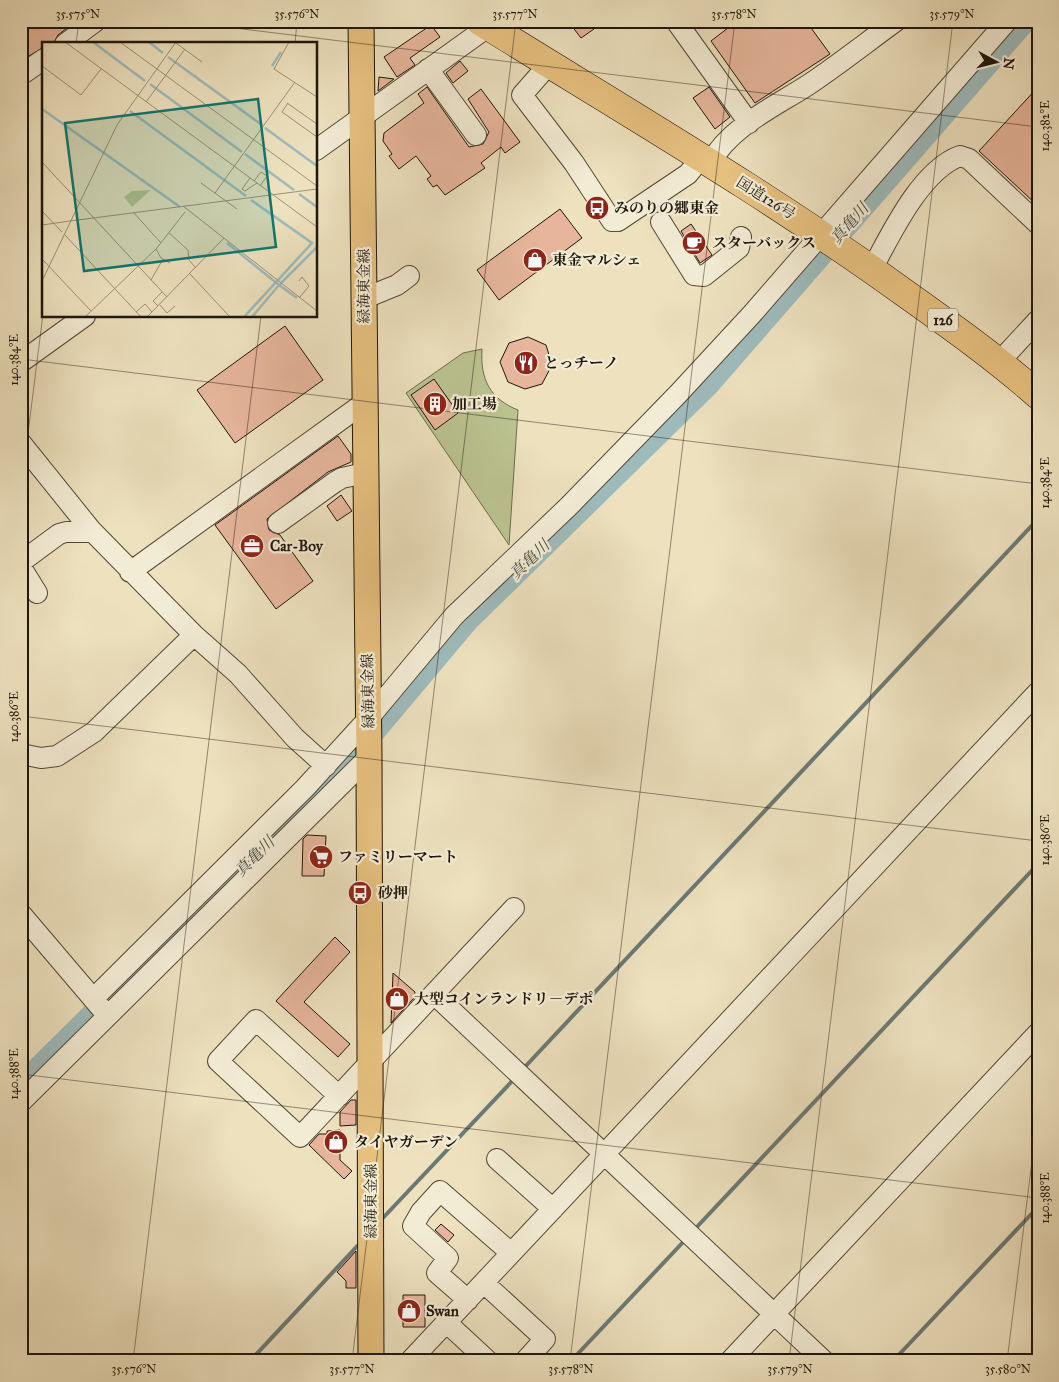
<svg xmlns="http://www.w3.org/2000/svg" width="1059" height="1382" viewBox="0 0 1059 1382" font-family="'IM FELL Great Primer','Noto Serif JP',serif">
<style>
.green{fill:#bac290;stroke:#6c6c4d}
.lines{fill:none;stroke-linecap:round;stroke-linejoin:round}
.stream{stroke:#6b7975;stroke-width:4}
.river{stroke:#9ebbbc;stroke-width:24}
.building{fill:#e6b59b;stroke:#1f160a}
.minor-casing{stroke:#524937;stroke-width:22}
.major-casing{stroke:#1f160a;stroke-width:27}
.highway-casing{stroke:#1f160a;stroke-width:29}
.minor{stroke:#f3ecd5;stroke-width:20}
.major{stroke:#e6c07f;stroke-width:25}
.highway{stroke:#e6c07f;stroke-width:28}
.ticks{fill:none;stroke:#1f160a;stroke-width:1;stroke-opacity:0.45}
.labels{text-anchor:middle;stroke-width:4.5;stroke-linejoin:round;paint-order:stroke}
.shield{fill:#f3ecd5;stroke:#5f5647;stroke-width:1}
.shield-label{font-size:14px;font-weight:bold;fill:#1f160a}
.street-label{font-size:15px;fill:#1f160a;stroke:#f3ecd5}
.poi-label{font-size:15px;font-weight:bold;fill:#1f160a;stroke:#f3ecd5;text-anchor:start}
.water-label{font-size:16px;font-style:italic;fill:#4b5048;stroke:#f3ecd5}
.inset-river{fill:none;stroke:#9ebbbc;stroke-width:2.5}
.inset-road{fill:none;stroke:#9b9076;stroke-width:1}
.view{fill:#0f766e;fill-opacity:0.15;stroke:#0f766e;stroke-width:2.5}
.inset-edge{fill:none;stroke:#1f160a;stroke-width:2.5}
.neatline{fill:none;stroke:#1f160a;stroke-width:2}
.ticks-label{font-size:12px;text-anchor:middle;fill:#1f160a}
</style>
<rect width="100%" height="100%" fill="#ede1be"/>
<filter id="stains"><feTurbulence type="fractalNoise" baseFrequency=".004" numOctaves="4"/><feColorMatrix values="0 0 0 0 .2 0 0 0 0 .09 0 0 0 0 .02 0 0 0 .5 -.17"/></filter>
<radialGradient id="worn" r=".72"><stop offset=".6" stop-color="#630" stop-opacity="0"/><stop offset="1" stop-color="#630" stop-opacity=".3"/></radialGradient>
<!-- green -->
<path class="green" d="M 482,349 C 480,379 490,399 518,410 L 509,545 L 406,393 L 463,353 Z"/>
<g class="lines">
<!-- stream -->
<path class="stream" d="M 523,1069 L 1038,519
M 381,1220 L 515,1078
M 694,1230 L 1038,864
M 250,1361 L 361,1242
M 571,1361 L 686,1239
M 893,1361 L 1038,1207"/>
<!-- river -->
<path class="river" d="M 21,1086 L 340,771 L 467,620 L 706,386 L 1024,21"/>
</g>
<!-- building -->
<path class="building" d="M 21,21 L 76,21 L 58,35 L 53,44 L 44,44 L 44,47 L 24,59 L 21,55 Z
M 568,21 L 588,21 L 594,29 L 581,38 Z
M 737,21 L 806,21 L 830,54 L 755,103 L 711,41 Z
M 431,25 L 440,37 L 410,58 L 415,65 L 397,77 L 384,57 Z
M 460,61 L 468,71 L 453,83 L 446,73 Z
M 379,77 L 394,79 L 378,91 Z
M 427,87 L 469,147 L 483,144 L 489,132 L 468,99 L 481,89 L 520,142 L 505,153 L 501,147 L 481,163 L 485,168 L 445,195 L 437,185 L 433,187 L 427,179 L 431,176 L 416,156 L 399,169 L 389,156 L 392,154 L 383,141 L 384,133 L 424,103 L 418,94 Z
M 709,87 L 730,117 L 715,129 L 693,98 Z
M 1038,87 L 1038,206 L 979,151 Z
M 560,209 L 582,238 L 499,300 L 477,270 Z
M 691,224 L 712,255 L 700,263 L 681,231 Z
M 285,326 L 323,380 L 235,443 L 197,390 Z
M 528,337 L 546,345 L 552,365 L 542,384 L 525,389 L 508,382 L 500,362 L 509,343 Z
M 434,379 L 458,413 L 435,430 L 411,395 Z
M 338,436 L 351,454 L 351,462 L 328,472 L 267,519 L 269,530 L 280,535 L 313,581 L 276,609 L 215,525 Z
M 341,495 L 352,511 L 337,521 L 327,506 Z
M 307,835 L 326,836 L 324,876 L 302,876 L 303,839 Z
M 335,937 L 350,952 L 304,1002 L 350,1044 L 338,1057 L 276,1001 Z
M 393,973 L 415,992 L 414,998 L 391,1023 Z
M 351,1100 L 356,1100 L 356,1125 L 340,1126 L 340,1112 Z
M 340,1130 L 340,1160 L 352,1171 L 344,1179 L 309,1145 L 319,1134 L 327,1134 L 327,1131 Z
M 441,1224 L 454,1235 L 448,1242 L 435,1230 Z
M 356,1251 L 356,1288 L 346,1288 L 346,1281 L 337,1272 Z
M 403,1295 L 425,1295 L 425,1327 L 403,1327 Z"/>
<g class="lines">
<!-- minor casing -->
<g class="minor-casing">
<path id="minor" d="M 676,21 L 749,123
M 65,44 L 96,21
M 550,63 L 522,95 L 574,163 L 612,221 L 618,221 L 688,174 L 701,158
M 428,69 L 476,135
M 21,75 L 44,59
M 316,150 L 496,21
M 710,163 C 731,126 774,107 808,85 C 838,65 867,42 896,21
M 661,222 L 694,275 L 704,276 L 739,248 L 741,237
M 872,269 C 891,234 921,170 960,156 L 969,159 L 1038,224
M 365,298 L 397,285 L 409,276
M 1000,361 L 1038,320
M 21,362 L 85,316
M 21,443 L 91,530 L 194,635 L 238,674 L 295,738 L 326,766
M 278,523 L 335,482 L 342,478 L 365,473
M 21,562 L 59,534 L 66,532 L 93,532
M 21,567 L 37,593
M 130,572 L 364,403
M 21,754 L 41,758 L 57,756 L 94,732 L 194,635
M 21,914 L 101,1008
M 434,994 L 824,1361
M 93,999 L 305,788 L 368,719 L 454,616 L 569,506 L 678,394 L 752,314 L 1007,21
M 339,1096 L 256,1020 L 218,1061 L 300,1137 C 372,1061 443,984 514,908
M 21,1102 L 369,757
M 497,1159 L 553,1209
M 484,1283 L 545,1339 L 525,1361
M 468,1300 L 437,1273 L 448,1258 L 413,1226 L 421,1212 L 440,1191 L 511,1253
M 447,1323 L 488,1361
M 410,1361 L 1038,692
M 730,1361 L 1038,1033"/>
</g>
<!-- major casing -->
<g class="major-casing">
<path id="major" d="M 361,21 L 369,757 L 371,1361"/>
</g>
<!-- highway casing -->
<g class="highway-casing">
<path id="highway" d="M 480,21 C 623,110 769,195 906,294 C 951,326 996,358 1038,395"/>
</g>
<!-- minor -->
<use href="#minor" class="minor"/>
<!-- major -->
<use href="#major" class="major"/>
<!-- highway -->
<use href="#highway" class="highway"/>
</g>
<!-- ticks -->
<path class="ticks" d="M 178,21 L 1038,127M 76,44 L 79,21M 295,44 L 297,21M 21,359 L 1038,484M 21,489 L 44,306M 21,716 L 1038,841M 21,1074 L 1038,1198M 133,1361 L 261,316M 352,1361 L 516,21M 570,1361 L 735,21M 789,1361 L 953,21M 1007,1361 L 1038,1113"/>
<!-- icons -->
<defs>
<g id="bus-disc" transform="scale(1.25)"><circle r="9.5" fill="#8f2418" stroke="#f3ecd5"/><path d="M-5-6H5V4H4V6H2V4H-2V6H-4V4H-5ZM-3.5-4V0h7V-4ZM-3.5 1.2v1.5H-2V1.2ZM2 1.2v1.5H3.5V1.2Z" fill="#fff"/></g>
<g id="cafe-disc" transform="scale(1.25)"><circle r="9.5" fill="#8f2418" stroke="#f3ecd5"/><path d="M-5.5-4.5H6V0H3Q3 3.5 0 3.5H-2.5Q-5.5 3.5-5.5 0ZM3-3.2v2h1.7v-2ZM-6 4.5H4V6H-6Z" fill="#fff"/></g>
<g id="shop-disc" transform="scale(1.25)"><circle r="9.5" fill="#8f2418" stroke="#f3ecd5"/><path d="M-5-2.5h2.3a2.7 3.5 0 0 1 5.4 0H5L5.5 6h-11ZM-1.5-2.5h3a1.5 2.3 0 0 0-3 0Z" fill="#fff"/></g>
<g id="restaurant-disc" transform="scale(1.25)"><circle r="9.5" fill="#8f2418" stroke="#f3ecd5"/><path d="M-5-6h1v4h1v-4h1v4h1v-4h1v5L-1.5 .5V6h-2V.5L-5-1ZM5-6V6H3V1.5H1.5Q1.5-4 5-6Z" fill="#fff"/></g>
<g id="building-disc" transform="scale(1.25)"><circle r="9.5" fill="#8f2418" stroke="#f3ecd5"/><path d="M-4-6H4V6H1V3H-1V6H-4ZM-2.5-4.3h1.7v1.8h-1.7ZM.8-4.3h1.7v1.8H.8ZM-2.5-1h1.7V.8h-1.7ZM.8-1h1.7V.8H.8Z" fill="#fff"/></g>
<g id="office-disc" transform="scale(1.25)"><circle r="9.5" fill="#8f2418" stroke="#f3ecd5"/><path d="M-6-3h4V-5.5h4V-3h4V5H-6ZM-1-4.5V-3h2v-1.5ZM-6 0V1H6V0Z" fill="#fff"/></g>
<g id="supermarket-disc" transform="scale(1.25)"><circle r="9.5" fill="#8f2418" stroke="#f3ecd5"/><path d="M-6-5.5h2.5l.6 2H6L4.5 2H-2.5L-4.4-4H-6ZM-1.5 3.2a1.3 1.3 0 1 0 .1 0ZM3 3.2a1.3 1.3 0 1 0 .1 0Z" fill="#fff"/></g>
</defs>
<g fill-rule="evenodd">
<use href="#bus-disc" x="597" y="208"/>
<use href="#cafe-disc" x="694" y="243"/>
<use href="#shop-disc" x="535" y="260"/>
<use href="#restaurant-disc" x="526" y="363"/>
<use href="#building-disc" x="435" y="404"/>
<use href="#office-disc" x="252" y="546"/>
<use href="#supermarket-disc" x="321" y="857"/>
<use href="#bus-disc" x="360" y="893"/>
<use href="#shop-disc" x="397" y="999"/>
<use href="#shop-disc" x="336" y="1142"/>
<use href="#shop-disc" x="409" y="1311"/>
</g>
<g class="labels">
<!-- shield labels -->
<rect class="shield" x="928" y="308.5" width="30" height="23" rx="4"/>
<g class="shield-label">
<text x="943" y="325">126</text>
</g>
<!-- street labels -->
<g class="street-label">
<text transform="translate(766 198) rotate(32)" y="5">国道126号</text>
<text transform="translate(364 286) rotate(-90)" y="5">緑海東金線</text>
<text transform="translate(368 691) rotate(-91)" y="5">緑海東金線</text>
<text transform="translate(371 1201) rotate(-90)" y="5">緑海東金線</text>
</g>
<!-- poi labels -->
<g class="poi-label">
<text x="614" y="213">みのりの郷東金</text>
<text x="712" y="248">スターバックス</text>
<text x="552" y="265">東金マルシェ</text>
<text x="544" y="368">とっチーノ</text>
<text x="452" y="409">加工場</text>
<text x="270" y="551">Car-Boy</text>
<text x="338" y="862">ファミリーマート</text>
<text x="378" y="898">砂押</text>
<text x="414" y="1004">大型コインランドリ－デポ</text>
<text x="354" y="1147">タイヤガーデン</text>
<text x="426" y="1316">Swan</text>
</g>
<!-- water labels -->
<g class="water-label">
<text transform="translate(849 223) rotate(-49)" y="6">真亀川</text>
<text transform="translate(529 559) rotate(-44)" y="6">真亀川</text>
<text transform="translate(254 856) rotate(-45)" y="6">真亀川</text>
</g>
</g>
<!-- overview -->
<g transform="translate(42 42)">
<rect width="275" height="275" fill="#ede1be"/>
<path d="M 109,148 L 90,165 L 82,155 L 90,149 Z" fill="#bac290"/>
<path class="inset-river" d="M 51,0 L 103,39M 107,0 L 121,11M 126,15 L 220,83M 230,24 L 239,10M 108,42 L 200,110M 0,67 L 138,165M 88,69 L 204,154M 223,86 L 275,124M 203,112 L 252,148M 257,152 L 275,165M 185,201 L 237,243M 238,242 L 275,205M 237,243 L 255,256M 202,275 L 270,201 L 209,158M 210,275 L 237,243"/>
<path class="inset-road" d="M 23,0 L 275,185M 78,0 L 275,144M 247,0 L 232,27 L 275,55M 134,1 L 160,20M 0,24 L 39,53 L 59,27M 104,60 L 143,7M 245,61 L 275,82M 246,61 L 240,70 L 275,95M 0,120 L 125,255M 208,136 L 200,147 L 203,149 L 215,141M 212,139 L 219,130 L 225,134 L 218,144M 159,141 L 195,167M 173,151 L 253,40M 141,164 L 275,269M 0,169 L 20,190M 92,171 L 119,201M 28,179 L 275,147M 0,183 L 28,179M 127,191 L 146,208 L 147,218 L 154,226M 23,193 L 99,275M 114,207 L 119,216 L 128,221M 0,217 L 49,269M 148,232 L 188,275M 109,238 L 121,217M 0,239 L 75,83 L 134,0M 257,256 L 267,244 L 260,235 L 257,239M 118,263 L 125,271 L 133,264M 116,264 L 111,259 L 120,250M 94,270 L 103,262 L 110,270M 43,275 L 114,207 L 143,170M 105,275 L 182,196"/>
<path class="view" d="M 216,57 L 234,205 L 42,229 L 23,81 Z"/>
<rect width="275" height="275" class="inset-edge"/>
</g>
<!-- margin -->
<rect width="1059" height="1382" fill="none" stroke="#ede1be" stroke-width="55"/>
<!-- north arrow -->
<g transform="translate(996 62) rotate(97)" stroke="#f3ecd5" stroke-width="4" paint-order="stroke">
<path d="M0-4L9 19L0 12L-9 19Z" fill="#1f160a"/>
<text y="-8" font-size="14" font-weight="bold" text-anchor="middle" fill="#1f160a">N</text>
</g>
<rect x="28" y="28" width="1004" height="1326" class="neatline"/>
<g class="ticks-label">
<text x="78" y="18">35.575°N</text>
<text x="297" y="18">35.576°N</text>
<text x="515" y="18">35.577°N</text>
<text x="734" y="18">35.578°N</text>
<text x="952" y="18">35.579°N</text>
<text transform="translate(1045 126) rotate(-90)" y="4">140.382°E</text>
<text transform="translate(14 360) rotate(-90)" y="4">140.384°E</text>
<text transform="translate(1045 483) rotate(-90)" y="4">140.384°E</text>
<text transform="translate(14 717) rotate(-90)" y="4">140.386°E</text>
<text transform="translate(1045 840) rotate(-90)" y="4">140.386°E</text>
<text transform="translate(14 1074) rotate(-90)" y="4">140.388°E</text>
<text transform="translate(1045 1198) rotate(-90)" y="4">140.388°E</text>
<text x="134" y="1373">35.576°N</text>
<text x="352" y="1373">35.577°N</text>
<text x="571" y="1373">35.578°N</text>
<text x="790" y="1373">35.579°N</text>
<text x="1008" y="1373">35.580°N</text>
</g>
<rect width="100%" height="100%" filter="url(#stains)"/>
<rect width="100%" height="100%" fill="url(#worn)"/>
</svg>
